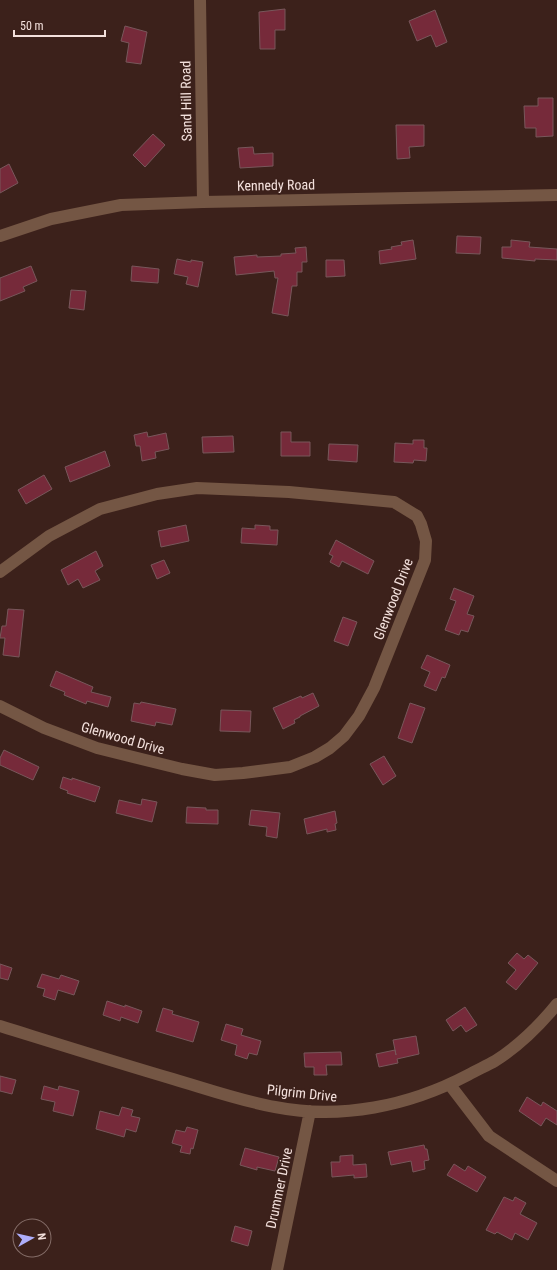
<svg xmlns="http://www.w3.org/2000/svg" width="557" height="1270" viewBox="0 0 557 1270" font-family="'Roboto Condensed',sans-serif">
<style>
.building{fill:#762a3a;stroke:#78575b}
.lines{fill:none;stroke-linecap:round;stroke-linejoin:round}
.minor{stroke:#745644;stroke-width:12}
.labels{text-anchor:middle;stroke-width:3.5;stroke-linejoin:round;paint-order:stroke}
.street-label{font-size:14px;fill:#f3e0dc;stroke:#3c211b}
</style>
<rect width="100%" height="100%" fill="#3c211b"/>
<!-- building -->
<path class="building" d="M 285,9 L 285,30 L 275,30 L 275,49 L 260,49 L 259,12 Z
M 435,10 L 447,42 L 436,47 L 431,35 L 417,41 L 409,21 Z
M 125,26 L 147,32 L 141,64 L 126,62 L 129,43 L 121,41 Z
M 538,98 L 553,98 L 553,136 L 536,137 L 536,128 L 525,128 L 524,106 L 538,106 Z
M 396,125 L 424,125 L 424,146 L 409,147 L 410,158 L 397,159 Z
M 153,134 L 165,145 L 145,167 L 133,155 Z
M 253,147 L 254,154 L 273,153 L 273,166 L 240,168 L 238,148 Z
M 9,164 L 18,183 L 0,193 L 0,169 Z
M 457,236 L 481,237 L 480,254 L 456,253 Z
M 413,240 L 416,259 L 380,264 L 379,251 L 392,249 L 391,247 L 402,245 L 401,242 Z
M 511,240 L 530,242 L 529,247 L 557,249 L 557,260 L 535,259 L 535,261 L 502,258 L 502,247 L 511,247 Z
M 306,247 L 307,262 L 302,262 L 302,272 L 297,272 L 297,286 L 292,286 L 288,316 L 272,313 L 278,278 L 275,278 L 274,271 L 236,275 L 234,257 L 257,255 L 257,257 L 281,256 L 281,254 L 296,253 L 295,248 Z
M 177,259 L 191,262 L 191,260 L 203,262 L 198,287 L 186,284 L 188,277 L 174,274 Z
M 326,260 L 344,260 L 345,276 L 326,277 Z
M 31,266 L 37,281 L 23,287 L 25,291 L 0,301 L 0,278 Z
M 132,266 L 159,269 L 158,283 L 131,281 Z
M 71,290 L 86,291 L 84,310 L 69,308 Z
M 147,432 L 148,437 L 166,433 L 169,449 L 155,452 L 156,458 L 142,461 L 140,446 L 136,446 L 134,435 Z
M 281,432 L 291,432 L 291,442 L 310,442 L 310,456 L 281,456 Z
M 233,436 L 234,452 L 203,453 L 202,437 Z
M 413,440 L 424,440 L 424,448 L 427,448 L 426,461 L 414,460 L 413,463 L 394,462 L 395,443 L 413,444 Z
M 329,444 L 358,445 L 357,462 L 328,460 Z
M 105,451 L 110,466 L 70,482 L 65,467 Z
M 44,475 L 52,489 L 26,504 L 18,490 Z
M 186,525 L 189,541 L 161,547 L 158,531 Z
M 255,525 L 270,526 L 270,530 L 278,530 L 277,545 L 241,543 L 242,528 L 255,529 Z
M 336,540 L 374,561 L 368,574 L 342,561 L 339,567 L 330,562 L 333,556 L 329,554 Z
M 96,551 L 103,566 L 95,571 L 100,580 L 83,588 L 78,579 L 68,585 L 61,570 Z
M 164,560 L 170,573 L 157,579 L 151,565 Z
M 454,588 L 474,596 L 467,614 L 474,616 L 468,632 L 461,630 L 459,635 L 445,630 L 456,601 L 450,599 Z
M 8,609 L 24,610 L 19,657 L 3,655 L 5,638 L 0,638 L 2,626 L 6,626 Z
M 343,617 L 357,622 L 348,646 L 334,641 Z
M 427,655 L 450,665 L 445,678 L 442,677 L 436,691 L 424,686 L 430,672 L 421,668 Z
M 56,671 L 93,687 L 91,692 L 111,697 L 108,707 L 87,701 L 86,704 L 64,695 L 65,692 L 50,686 Z
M 313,693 L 319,706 L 300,716 L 300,717 L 294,720 L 295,723 L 283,729 L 273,708 L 301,696 L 302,698 Z
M 141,702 L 176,709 L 172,725 L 156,722 L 155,726 L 131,721 L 134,703 L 140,704 Z
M 410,703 L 425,708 L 412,743 L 398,738 Z
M 221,710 L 251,711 L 250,732 L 220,731 Z
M 4,750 L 39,767 L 33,780 L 0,765 L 0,758 Z
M 384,756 L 396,776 L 383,785 L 370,764 Z
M 63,777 L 72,780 L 72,778 L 100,787 L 95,802 L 67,793 L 68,791 L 60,788 Z
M 142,799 L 157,802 L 152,822 L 116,813 L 119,800 L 141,805 Z
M 187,807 L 206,808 L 206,810 L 218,810 L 218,824 L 186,823 Z
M 251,810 L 280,813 L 277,838 L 266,836 L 267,827 L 249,825 Z
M 335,811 L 337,823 L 335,824 L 336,830 L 327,832 L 327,829 L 307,834 L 304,819 Z
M 517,953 L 524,959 L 528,955 L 538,963 L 516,990 L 506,982 L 516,970 L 508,963 Z
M 0,964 L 12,968 L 8,980 L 0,978 Z
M 42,974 L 59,979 L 61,975 L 79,981 L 74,995 L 58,990 L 55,1000 L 43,996 L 45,989 L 37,987 Z
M 107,1001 L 125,1007 L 125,1005 L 142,1011 L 138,1023 L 121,1017 L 120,1021 L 103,1015 Z
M 465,1007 L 477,1025 L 466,1032 L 461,1025 L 453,1031 L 446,1020 Z
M 163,1008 L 173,1011 L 172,1014 L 199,1022 L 193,1042 L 156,1031 Z
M 226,1024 L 243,1029 L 241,1035 L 261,1041 L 257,1055 L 249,1053 L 247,1059 L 235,1055 L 237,1045 L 221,1040 Z
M 416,1036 L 419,1054 L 397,1059 L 398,1063 L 379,1067 L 376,1054 L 395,1050 L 396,1055 L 393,1040 Z
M 341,1052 L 342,1065 L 326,1065 L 327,1075 L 314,1075 L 314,1067 L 305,1067 L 304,1053 Z
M 0,1076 L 16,1080 L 12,1094 L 0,1091 Z
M 44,1086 L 58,1090 L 59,1086 L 79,1091 L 73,1116 L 53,1111 L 55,1102 L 41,1099 Z
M 527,1097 L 541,1106 L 543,1102 L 557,1111 L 557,1125 L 546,1118 L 541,1126 L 519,1111 Z
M 122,1107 L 133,1110 L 131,1116 L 140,1118 L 136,1132 L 126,1129 L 124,1137 L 96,1129 L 100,1111 L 119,1116 Z
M 187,1127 L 198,1130 L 193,1149 L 191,1148 L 190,1154 L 180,1152 L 182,1146 L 172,1143 L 176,1130 L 185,1132 Z
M 424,1145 L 425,1149 L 427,1149 L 429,1160 L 424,1161 L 425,1169 L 413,1172 L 411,1161 L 391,1165 L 388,1152 Z
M 245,1148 L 279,1157 L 275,1171 L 257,1167 L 257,1170 L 240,1165 Z
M 353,1155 L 353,1165 L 366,1164 L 367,1177 L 354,1178 L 354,1175 L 332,1177 L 331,1162 L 340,1162 L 340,1156 Z
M 454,1164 L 465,1171 L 468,1166 L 486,1177 L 477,1192 L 447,1175 Z
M 504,1197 L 513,1201 L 515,1197 L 526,1203 L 520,1214 L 537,1223 L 528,1240 L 515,1233 L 512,1240 L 497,1232 L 495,1234 L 486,1230 Z
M 235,1226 L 252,1231 L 248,1246 L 231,1241 Z"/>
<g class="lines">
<!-- minor -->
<path class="minor" d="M 200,0 L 203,202
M 0,236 L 51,219 L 121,205 L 203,202 L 557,195
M 0,572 L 49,536 L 100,509 L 157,494 L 197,488 L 289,492 L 394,502 L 417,516 L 421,524 L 426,541 L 425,560 L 374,688 L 359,716 L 344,736 L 330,748 L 315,757 L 290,767 L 243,773 L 215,775 L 182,769 L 97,748 L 44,728 L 0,706
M 0,1026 C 58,1044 115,1062 173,1079 C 207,1089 241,1101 275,1107 C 341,1120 409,1106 468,1075 C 477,1070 486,1066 495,1061 C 517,1047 540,1025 557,1004
M 450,1085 L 489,1136 L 557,1181
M 277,1270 L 310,1111"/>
</g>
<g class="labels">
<!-- street labels -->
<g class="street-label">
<text transform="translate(186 101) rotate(-91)" y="5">Sand Hill Road</text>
<text transform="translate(276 185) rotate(-1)" y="5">Kennedy Road</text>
<text transform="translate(393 599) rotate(-69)" y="5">Glenwood Drive</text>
<text transform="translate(123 738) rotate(16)" y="5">Glenwood Drive</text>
<text transform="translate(302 1093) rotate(6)" y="5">Pilgrim Drive</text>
<text transform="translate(279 1188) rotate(-78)" y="5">Drummer Drive</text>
</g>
</g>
<!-- north arrow -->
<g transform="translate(32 1238) rotate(82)"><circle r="19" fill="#3c211b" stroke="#856d68"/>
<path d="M0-3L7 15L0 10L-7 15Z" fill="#aeaefa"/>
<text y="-6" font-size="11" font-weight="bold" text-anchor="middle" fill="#f3e0dc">N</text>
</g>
<!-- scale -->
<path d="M14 30v6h91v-6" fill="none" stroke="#f3e0dc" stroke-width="2"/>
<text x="20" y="30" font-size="12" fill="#f3e0dc" stroke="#3c211b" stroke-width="3" paint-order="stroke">50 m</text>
</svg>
